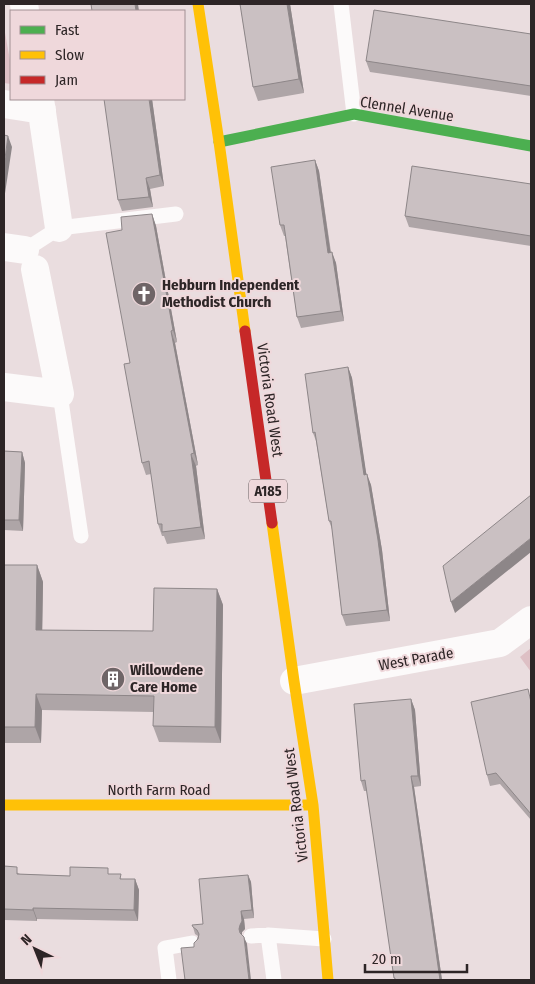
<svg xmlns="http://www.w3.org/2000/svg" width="535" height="984" viewBox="0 0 535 984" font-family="'Fira Sans Condensed',sans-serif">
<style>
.green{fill:#dec0c5}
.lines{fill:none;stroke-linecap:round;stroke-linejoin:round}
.lane{stroke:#fcfafa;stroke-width:15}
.street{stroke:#fcfafa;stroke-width:28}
.fast{stroke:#4caf50;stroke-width:11}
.slow{stroke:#ffc107;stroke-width:11}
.jam{stroke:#c62828;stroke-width:11}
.wall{fill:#aea5a7}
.shaded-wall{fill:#8d8688}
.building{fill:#cac0c2;stroke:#8d8688}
.labels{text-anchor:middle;stroke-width:4;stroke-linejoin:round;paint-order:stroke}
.shield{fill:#efd8db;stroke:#675b5c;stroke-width:1}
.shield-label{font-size:14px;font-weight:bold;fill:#2d2526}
.street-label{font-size:15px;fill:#2d2526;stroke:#efd8db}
.poi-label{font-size:15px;font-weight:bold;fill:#2d2526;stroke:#efd8db;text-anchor:start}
</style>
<rect width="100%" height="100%" fill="#eadddf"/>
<!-- green -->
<path class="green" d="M 4,27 L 11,66 L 11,84 L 4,83 Z
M 531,648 L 531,672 L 520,657 Z"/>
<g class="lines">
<!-- lane -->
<path class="lane" d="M 341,4 L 354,114
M 25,250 L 59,228 L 176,214
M 60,394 L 81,536
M 268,935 L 274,980
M 251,936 L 268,935 L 324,939
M 169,980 L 165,948 L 192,943"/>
<!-- street -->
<path class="street" d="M 24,4 L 25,11
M 40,99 L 59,228
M 4,104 L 42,110
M 4,247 L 25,250
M 4,387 L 60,394 L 35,269
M 294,681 L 500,643 L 531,620"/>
<!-- fast -->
<path class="fast" d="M 219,142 L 354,114 L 531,146"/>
<!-- slow -->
<path class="slow" d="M 198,4 L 219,142 L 245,331
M 272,523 L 294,681 L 313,805 L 328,980
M 4,805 L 313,805"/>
<!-- jam -->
<path class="jam" d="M 245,331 L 272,523"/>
</g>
<!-- wall -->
<path class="wall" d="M 240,4 L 290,4 L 304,93 L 258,101 L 253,87 Z
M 531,34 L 531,96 L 370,72 L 366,61 Z
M 152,99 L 164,186 L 150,189 L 153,207 L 122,211 L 118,200 Z
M 315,160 L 319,171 L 331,252 L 336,263 L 344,321 L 301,328 L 297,317 L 285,236 L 284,236 L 280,225 Z
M 531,184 L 531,246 L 409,227 L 405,216 Z
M 152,214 L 156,226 L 177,342 L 175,343 L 198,465 L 196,466 L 205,539 L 167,544 L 164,536 L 162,536 L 158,524 L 151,474 L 146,475 L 142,463 L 130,363 Z
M 348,367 L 352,378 L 366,474 L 371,485 L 382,550 L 390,621 L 346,626 L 342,615 L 332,529 L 329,521 L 316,441 L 313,433 Z
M 4,451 L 22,452 L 25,463 L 23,531 L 4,530 Z
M 4,565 L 37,565 L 43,582 L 42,630 L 153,631 L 217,589 L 223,605 L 221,743 L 159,742 L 153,726 L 154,712 L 42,710 L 41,743 L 4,743 Z
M 531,697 L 531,820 L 500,784 L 490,786 L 487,775 Z
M 411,699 L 415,710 L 421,786 L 414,787 L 442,980 L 395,980 L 367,791 L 364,791 L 361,781 Z
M 4,866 L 20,874 L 70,876 L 110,874 L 122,879 L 135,879 L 139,890 L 138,921 L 37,919 L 37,921 L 4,920 Z
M 248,875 L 251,882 L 254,918 L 244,919 L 245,929 L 242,932 L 242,935 L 247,944 L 194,947 L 198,936 L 195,934 L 193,927 L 203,924 Z"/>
<!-- shaded-wall -->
<path class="shaded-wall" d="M 135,4 L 138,4 L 139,11 L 136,11 Z
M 287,4 L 290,4 L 304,93 L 299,79 Z
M 149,99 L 152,99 L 164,186 L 160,175 Z
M 8,136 L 12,147 L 4,200 L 4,166 Z
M 315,160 L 319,171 L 332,263 L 328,253 Z
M 146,178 L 150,189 L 153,207 L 149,197 Z
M 152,214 L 156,226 L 177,342 L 173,330 Z
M 332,252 L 336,263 L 344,321 L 341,311 Z
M 171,331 L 175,343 L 198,465 L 194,453 Z
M 348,367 L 352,378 L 368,485 L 364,475 Z
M 22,452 L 25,463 L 23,531 L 19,520 Z
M 191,454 L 196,466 L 205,539 L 201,527 Z
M 367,474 L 371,485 L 382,550 L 390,621 L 387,610 Z
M 531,538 L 531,552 L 455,613 L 451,602 Z
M 37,565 L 43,582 L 42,646 L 36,630 Z
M 217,589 L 223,605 L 221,743 L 215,727 Z
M 36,694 L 42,710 L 41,743 L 35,727 Z
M 411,699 L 415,710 L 421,786 L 418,776 Z
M 411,776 L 414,787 L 442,980 L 440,980 Z
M 248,875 L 251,882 L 254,918 L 252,910 Z
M 135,879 L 139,890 L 138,921 L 134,910 Z
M 33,908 L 37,919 L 37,921 L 33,910 Z
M 241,911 L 244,919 L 245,929 L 242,932 L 242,936 L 239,929 Z
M 244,937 L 247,944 L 251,980 L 249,980 Z"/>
<!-- building -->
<path class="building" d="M 91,4 L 135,4 L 136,11 L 92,11 Z
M 240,4 L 287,4 L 299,79 L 253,87 Z
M 374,10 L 531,34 L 531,86 L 366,61 Z
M 104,99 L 149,99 L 160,175 L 146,178 L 149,197 L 118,200 Z
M 4,135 L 8,136 L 4,166 Z
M 315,160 L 328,253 L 332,252 L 341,311 L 297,317 L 284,225 L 280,225 L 271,167 Z
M 412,166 L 531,184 L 531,236 L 405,216 Z
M 152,214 L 173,330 L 171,331 L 194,453 L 191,454 L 201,527 L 162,532 L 162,524 L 158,524 L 149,461 L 142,463 L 124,364 L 130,363 L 106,233 L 122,230 L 121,217 Z
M 348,367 L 364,475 L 367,474 L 378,540 L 387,610 L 342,615 L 331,521 L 329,521 L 315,432 L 313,433 L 305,374 Z
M 4,451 L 22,452 L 19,520 L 4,520 Z
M 531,495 L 531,538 L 451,602 L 443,566 Z
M 4,565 L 37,565 L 36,630 L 153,631 L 154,588 L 217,589 L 215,727 L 153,726 L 154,696 L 36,694 L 35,727 L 4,727 Z
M 528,689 L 531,702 L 531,814 L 496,773 L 487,775 L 471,702 Z
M 411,699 L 418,776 L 411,776 L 440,980 L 395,980 L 395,978 L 394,978 L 365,780 L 361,781 L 354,704 Z
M 4,866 L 17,867 L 17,874 L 70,876 L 70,867 L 108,868 L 108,874 L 121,874 L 120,879 L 135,879 L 134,910 L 33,908 L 33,910 L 4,909 Z
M 248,875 L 252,910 L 241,911 L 242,921 L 240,925 L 239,929 L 240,933 L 244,937 L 249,980 L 185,980 L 181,948 L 194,947 L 194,943 L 198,939 L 199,934 L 197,930 L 193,927 L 192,925 L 203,924 L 199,879 Z"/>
<!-- icons -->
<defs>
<g id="church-disc" transform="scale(1.25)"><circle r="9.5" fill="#6f6567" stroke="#efd8db"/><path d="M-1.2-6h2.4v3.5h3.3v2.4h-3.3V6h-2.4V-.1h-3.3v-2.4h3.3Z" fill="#fff"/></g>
<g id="building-disc" transform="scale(1.25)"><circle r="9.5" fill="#6f6567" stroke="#efd8db"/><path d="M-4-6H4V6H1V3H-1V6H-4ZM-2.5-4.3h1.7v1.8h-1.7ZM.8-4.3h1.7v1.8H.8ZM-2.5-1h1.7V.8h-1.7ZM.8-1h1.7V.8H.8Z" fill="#fff"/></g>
</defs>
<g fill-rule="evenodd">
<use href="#church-disc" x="144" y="294"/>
<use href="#building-disc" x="113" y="679"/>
</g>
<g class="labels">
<!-- shield labels -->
<rect class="shield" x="249" y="479.5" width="38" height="23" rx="4"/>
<g class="shield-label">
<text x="268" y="496">A185</text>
</g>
<!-- street labels -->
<g class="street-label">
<text transform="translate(407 109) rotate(9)" y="5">Clennel Avenue</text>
<text transform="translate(270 400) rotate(82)" y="5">Victoria Road West</text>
<text transform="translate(416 659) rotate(-10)" y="5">West Parade</text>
<text x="159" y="795">North Farm Road</text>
<text transform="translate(296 805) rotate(-97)" y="5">Victoria Road West</text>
</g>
<!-- poi labels -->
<g class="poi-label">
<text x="162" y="290">Hebburn Independent<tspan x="162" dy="17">Methodist Church</tspan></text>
<text x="130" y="675">Willowdene<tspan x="130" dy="17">Care Home</tspan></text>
</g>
</g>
<!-- border -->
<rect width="535" height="984" fill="none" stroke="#2d2526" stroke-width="10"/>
<!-- legend -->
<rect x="10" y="10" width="175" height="90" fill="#efd8db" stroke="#a19093"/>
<rect x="20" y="26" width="25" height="8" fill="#4caf50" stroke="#a19093"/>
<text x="55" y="35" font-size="15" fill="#2d2526">Fast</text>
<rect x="20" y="51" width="25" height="8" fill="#ffc107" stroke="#a19093"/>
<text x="55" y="60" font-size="15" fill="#2d2526">Slow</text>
<rect x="20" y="76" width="25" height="8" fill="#c62828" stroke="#a19093"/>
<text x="55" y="85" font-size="15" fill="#2d2526">Jam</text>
<!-- north arrow -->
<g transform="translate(35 949) rotate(317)" stroke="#efd8db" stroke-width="4" paint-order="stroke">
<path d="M0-4L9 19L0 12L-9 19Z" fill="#2d2526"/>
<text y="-8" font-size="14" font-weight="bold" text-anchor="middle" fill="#2d2526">N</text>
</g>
<!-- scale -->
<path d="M365 964v8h102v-8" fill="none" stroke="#2d2526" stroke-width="2.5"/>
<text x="372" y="964" font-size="15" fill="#2d2526" stroke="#efd8db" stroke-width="4" paint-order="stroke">20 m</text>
</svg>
